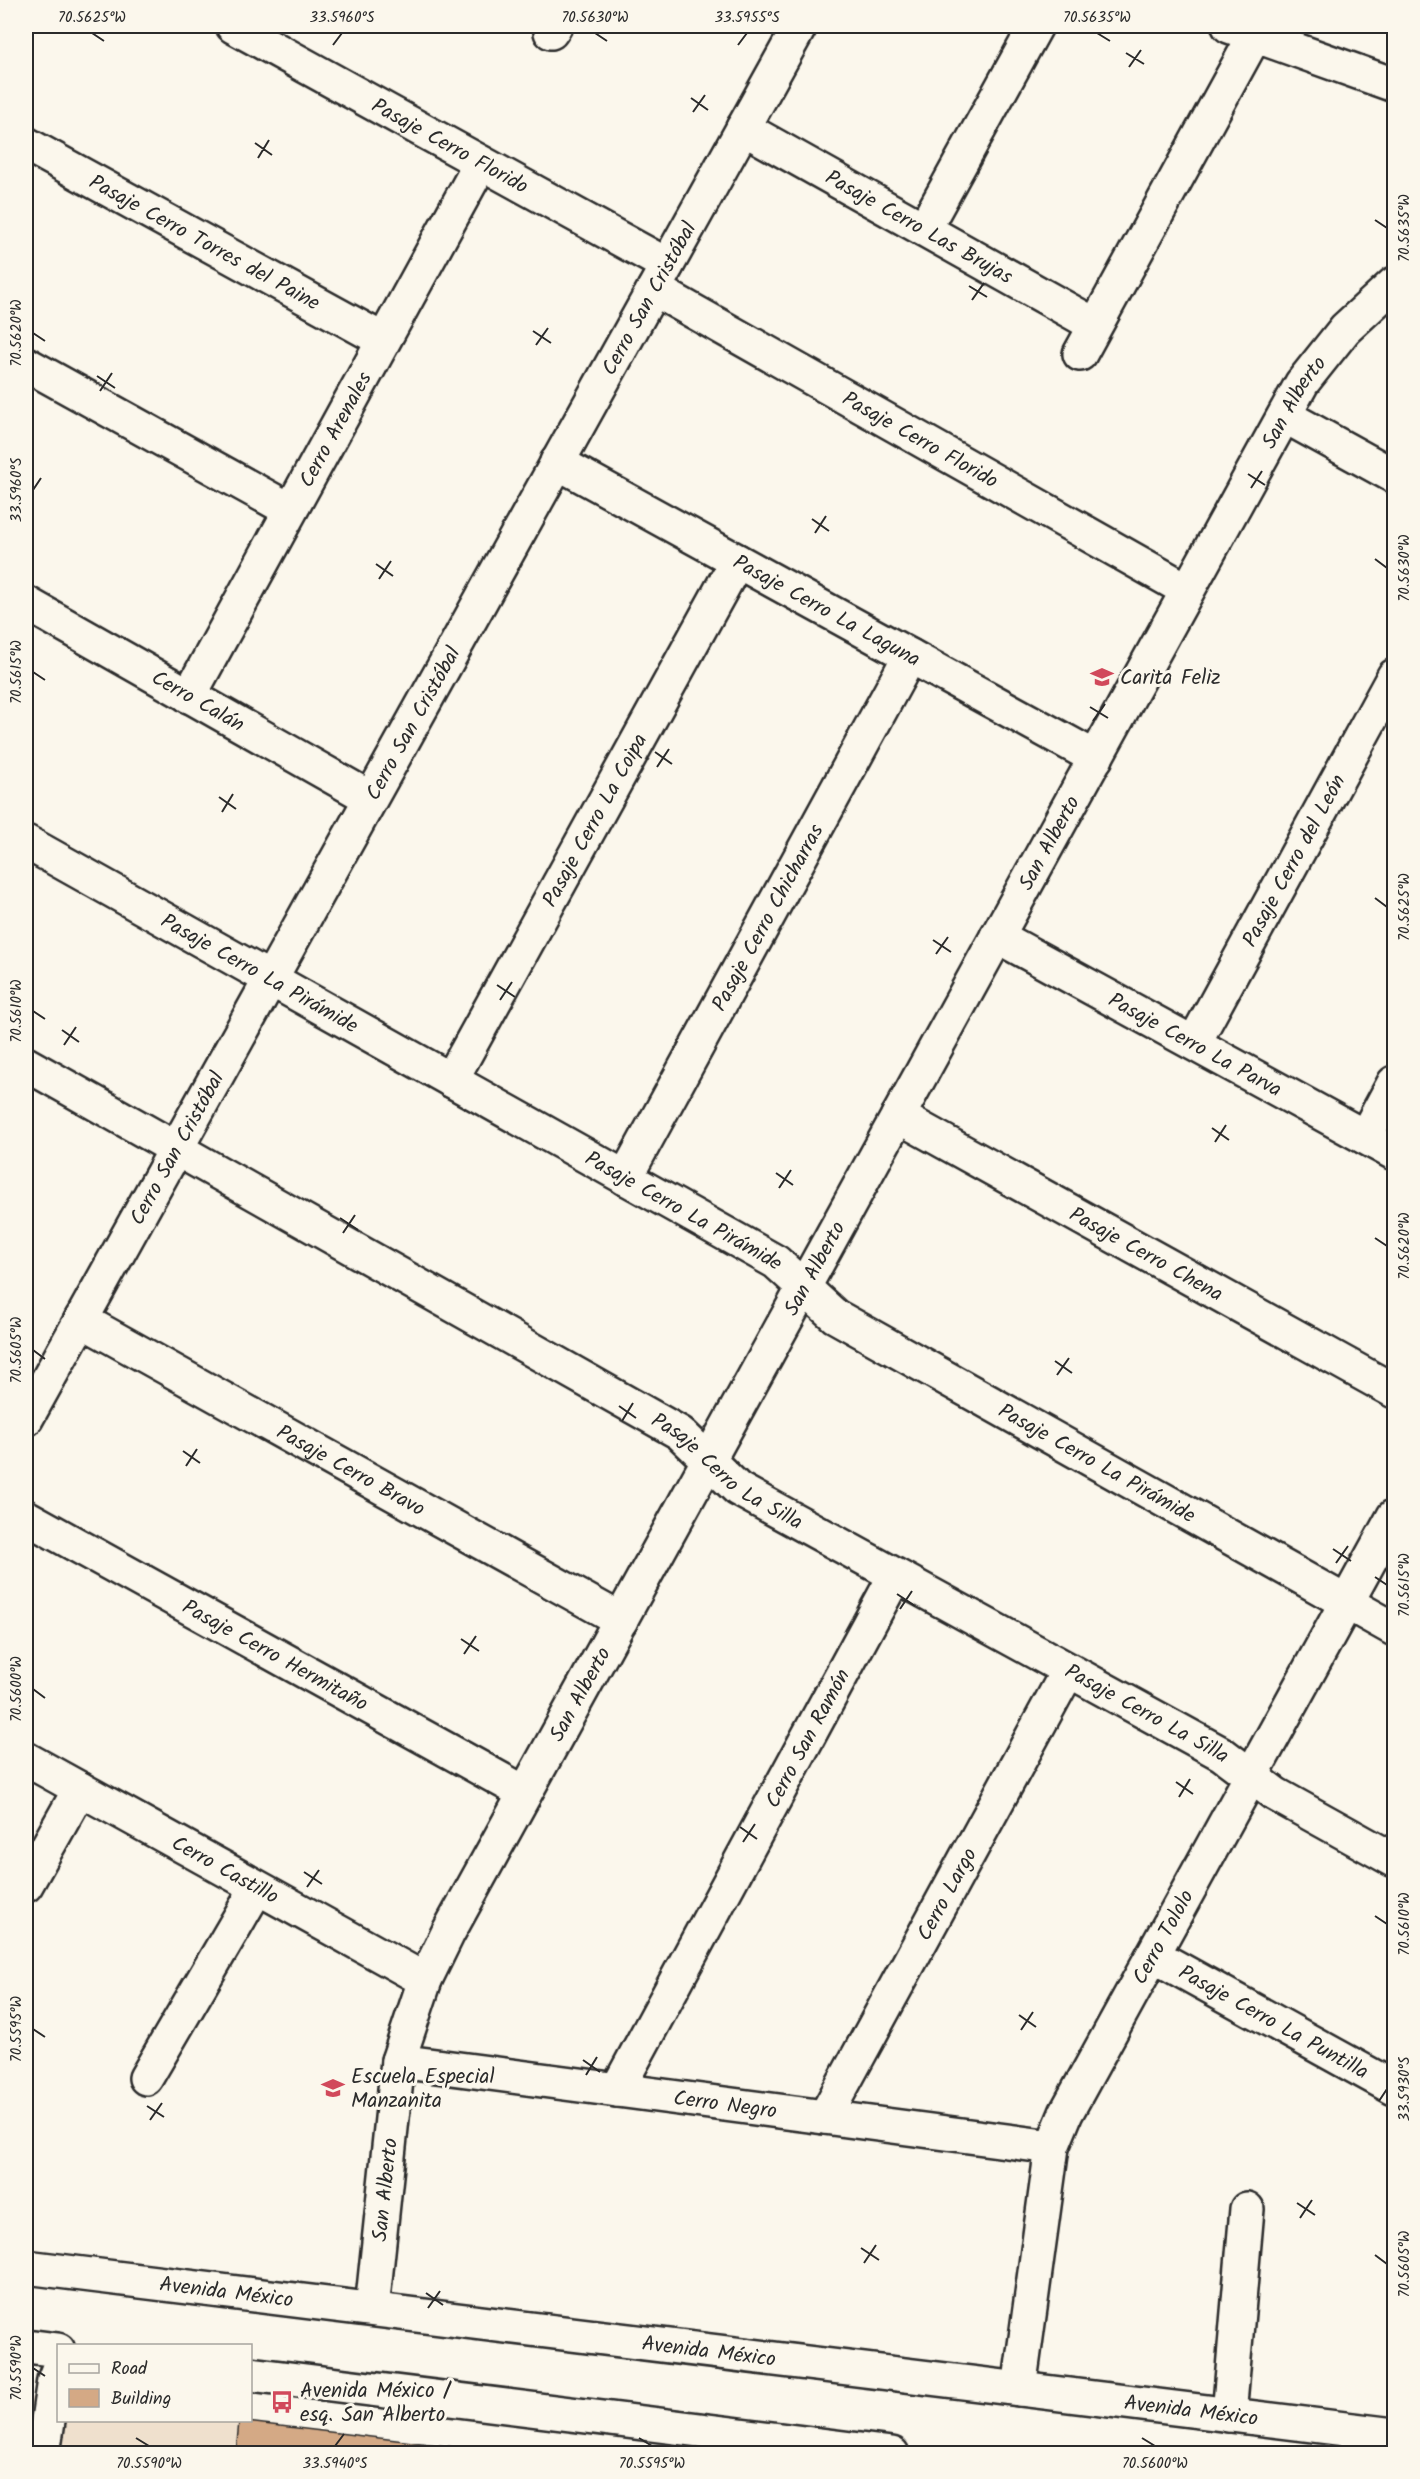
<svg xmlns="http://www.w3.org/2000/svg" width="1420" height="2479" viewBox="0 0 1420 2479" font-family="Kalam,sans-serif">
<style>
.built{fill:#efe0cd}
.building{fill:#d4a985;stroke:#2b2b2b;stroke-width:1.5}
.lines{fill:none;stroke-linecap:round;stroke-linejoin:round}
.minor-casing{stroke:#2b2b2b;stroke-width:38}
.major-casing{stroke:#2b2b2b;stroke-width:38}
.minor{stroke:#fbf7ec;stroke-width:33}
.major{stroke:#fbf7ec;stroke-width:33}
.ticks{fill:none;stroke:#2b2b2b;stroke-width:2}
.labels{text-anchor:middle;stroke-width:6;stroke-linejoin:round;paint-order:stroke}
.street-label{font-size:21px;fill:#2b2b2b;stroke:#fbf7ec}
.poi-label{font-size:21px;fill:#2b2b2b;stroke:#fbf7ec;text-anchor:start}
.neatline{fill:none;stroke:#2b2b2b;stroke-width:2}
.ticks-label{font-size:15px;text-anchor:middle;fill:#2b2b2b}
</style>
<rect width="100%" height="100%" fill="#fbf7ec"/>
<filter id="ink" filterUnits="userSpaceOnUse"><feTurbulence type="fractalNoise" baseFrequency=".0167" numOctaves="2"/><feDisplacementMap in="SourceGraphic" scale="12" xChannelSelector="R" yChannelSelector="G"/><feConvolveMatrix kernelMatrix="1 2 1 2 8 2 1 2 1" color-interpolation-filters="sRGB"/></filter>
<g filter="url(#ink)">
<!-- built -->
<path class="built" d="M 26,2397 L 58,2400 L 58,2420 L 235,2421 L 512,2453 L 26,2454 Z"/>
<!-- building -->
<path class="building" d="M 239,2421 L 512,2454 L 236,2454 Z"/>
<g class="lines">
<!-- minor casing -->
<g class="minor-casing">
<g id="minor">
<path id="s1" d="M 233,26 L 667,265"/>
<path d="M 1229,26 L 1394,85"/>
<path d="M 551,32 L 555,26"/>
<path id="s2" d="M 743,128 L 1095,325"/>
<path id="s3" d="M 26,144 L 383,340"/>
<path d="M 924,229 L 1036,26"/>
<path id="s4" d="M 654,289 L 1187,590"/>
<path d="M 1080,354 L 1255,35"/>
<path d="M 26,364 L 290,510"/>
<path d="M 1285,416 L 1394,476"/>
<path id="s5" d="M 557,462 L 1096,758"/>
<path id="s6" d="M 26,603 L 370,798"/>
<path id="s7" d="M 189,696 L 481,163"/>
<path id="s8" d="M 26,842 L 776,1262 L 835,1316 L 1394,1629"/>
<path id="s9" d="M 997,936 L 1394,1153"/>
<path id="s10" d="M 1194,1043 L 1394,676"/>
<path id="s11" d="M 26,1064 L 680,1433 L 738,1489 L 1222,1754 L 1275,1794 L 1394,1860"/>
<path id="s12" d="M 451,1080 L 737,561"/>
<path id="s13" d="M 898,1116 L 1394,1391"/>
<path d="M 1365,1137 L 1394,1083"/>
<path id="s14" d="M 625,1178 L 910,656"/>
<path id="s15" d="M 81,1320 L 621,1620"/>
<path id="s16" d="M 26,1419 L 800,26"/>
<path id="s17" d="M 26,1517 L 525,1793"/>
<path id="s18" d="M 26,1759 L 425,1980"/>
<path d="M 26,1885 L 80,1789"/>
<path id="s19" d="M 1153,1955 L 1394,2088"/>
<path id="s20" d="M 398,2061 L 1052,2147"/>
<path d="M 146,2078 L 257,1888"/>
<path id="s21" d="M 617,2090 L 895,1576"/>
<path id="s22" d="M 825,2117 L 1068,1671"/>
<path id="s23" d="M 372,2309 L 398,2061 L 425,1980 L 448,1933 L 1302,383 L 1345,329 L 1394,284"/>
<path id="s24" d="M 1019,2389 L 1052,2147 L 1066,2113 L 1394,1516"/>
<path d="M 1229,2415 L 1247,2209"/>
<path d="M 43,2454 L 54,2380 L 58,2370"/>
</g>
</g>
<!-- major casing -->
<g class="major-casing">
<g id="major">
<path id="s25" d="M 26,2267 L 1394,2435"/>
<path d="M 26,2346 L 58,2350"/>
<path d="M 250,2374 L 892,2454"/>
</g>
</g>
<!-- minor -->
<use href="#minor" class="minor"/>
<!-- major -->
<use href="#major" class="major"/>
</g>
</g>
<!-- ticks -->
<path class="ticks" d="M 92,33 L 104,41M 595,33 L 607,41M 1097,33 L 1110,41M 333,45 L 342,33M 738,45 L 747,33M 1126,53 L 1144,64M 1129,67 L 1141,50M 691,98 L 708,110M 693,112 L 705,95M 255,143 L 272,155M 258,158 L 269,140M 1375,220 L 1387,228M 969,286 L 987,297M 972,300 L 984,283M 533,331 L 551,343M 33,333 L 45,341M 536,345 L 548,328M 97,376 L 115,388M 100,391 L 112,373M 1248,474 L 1265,485M 1251,488 L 1262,471M 33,490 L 41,478M 812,519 L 829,531M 815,533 L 826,516M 1375,559 L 1387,568M 376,564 L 393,576M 379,579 L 391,561M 33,672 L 45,680M 1090,707 L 1108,718M 1093,721 L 1105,704M 655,752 L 672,764M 657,767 L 669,749M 219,797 L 236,809M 222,812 L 233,794M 1375,898 L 1387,907M 933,940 L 951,952M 936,954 L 948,937M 497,985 L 515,997M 500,1000 L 512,982M 33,1011 L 45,1019M 62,1030 L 79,1042M 64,1045 L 76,1027M 1212,1128 L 1229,1140M 1215,1142 L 1226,1125M 776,1173 L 793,1185M 779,1188 L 791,1170M 340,1218 L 358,1230M 343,1233 L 355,1215M 1375,1238 L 1387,1246M 33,1350 L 45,1359M 1055,1361 L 1072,1373M 1057,1375 L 1069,1358M 619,1406 L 636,1418M 622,1421 L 633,1403M 183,1451 L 200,1463M 186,1466 L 197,1449M 1333,1549 L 1351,1561M 1336,1563 L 1348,1546M 1375,1577 L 1387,1585M 897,1594 L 915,1606M 900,1609 L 912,1591M 461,1639 L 479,1651M 464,1654 L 476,1636M 33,1689 L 45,1698M 1176,1782 L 1193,1794M 1179,1797 L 1190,1779M 740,1827 L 757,1839M 743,1842 L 755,1824M 304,1872 L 322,1884M 307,1887 L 319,1870M 1375,1916 L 1387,1924M 1019,2015 L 1036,2027M 33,2029 L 45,2037M 1021,2030 L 1033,2012M 583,2060 L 600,2072M 586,2075 L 597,2057M 1379,2101 L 1387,2089M 147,2106 L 164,2117M 150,2120 L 162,2103M 1297,2203 L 1315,2215M 1300,2218 L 1312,2200M 861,2248 L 879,2260M 1375,2255 L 1387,2264M 864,2263 L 876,2245M 426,2293 L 443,2305M 428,2308 L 440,2291M 33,2368 L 45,2376M 136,2438 L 149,2446M 639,2438 L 652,2446M 1142,2438 L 1155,2446M 335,2446 L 344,2434"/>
<!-- icons -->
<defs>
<g id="school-bare" transform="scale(1.8)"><path d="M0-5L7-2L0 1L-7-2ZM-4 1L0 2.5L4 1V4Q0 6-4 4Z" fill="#d1495b" stroke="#fbf7ec" stroke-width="2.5" paint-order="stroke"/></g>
<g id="bus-bare" transform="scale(1.8)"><path d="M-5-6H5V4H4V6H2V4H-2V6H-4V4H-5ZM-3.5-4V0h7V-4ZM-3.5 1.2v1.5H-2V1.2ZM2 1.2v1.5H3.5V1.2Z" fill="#d1495b" stroke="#fbf7ec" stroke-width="2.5" paint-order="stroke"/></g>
</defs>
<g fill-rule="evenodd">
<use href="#school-bare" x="1102" y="677"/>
<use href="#school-bare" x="333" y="2088"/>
<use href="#bus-bare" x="282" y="2402"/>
</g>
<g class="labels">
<!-- street labels -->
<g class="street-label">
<text dy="7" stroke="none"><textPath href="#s1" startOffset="248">Pasaje Cerro Florido</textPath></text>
<text dy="7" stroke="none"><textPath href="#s2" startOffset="202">Pasaje Cerro Las Brujas</textPath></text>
<text dy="7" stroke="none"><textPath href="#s3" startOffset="204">Pasaje Cerro Torres del Paine</textPath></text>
<text dy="7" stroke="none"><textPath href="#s16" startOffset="1282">Cerro San Cristóbal</textPath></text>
<text dy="7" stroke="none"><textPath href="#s23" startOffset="2136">San Alberto</textPath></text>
<text dy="7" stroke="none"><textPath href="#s7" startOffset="304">Cerro Arenales</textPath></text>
<text dy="7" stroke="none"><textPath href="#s4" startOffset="306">Pasaje Cerro Florido</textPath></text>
<text dy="7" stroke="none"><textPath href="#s5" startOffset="308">Pasaje Cerro La Laguna</textPath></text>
<text dy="7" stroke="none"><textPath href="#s6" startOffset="198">Cerro Calán</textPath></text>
<text dy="7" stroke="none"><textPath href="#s16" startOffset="796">Cerro San Cristóbal</textPath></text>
<text dy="7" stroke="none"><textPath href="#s12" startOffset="297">Pasaje Cerro La Coipa</textPath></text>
<text dy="7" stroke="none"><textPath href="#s23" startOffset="1632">San Alberto</textPath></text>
<text dy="7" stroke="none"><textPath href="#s10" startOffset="208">Pasaje Cerro del León</textPath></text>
<text dy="7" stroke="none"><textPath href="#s14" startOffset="297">Pasaje Cerro Chicharras</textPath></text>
<text dy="7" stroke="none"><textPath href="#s8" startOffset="268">Pasaje Cerro La Pirámide</textPath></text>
<text dy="7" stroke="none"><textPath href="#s9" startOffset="226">Pasaje Cerro La Parva</textPath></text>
<text dy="7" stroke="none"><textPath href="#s16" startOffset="310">Cerro San Cristóbal</textPath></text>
<text dy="7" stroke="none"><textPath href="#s8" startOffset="754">Pasaje Cerro La Pirámide</textPath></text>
<text dy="7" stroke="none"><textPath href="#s13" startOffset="284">Pasaje Cerro Chena</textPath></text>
<text dy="7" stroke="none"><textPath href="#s23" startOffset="1146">San Alberto</textPath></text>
<text dy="7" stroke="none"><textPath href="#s8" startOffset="1240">Pasaje Cerro La Pirámide</textPath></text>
<text dy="7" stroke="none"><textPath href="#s15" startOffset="309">Pasaje Cerro Bravo</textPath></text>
<text dy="7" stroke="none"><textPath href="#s11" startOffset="812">Pasaje Cerro La Silla</textPath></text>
<text dy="7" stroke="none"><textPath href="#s17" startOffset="285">Pasaje Cerro Hermitaño</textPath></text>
<text dy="7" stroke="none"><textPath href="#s23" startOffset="660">San Alberto</textPath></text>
<text dy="7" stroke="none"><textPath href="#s11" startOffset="1298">Pasaje Cerro La Silla</textPath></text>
<text dy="7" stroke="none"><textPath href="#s21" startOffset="400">Cerro San Ramón</textPath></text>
<text dy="7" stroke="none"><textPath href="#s18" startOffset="228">Cerro Castillo</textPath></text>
<text dy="7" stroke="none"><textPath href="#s22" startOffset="254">Cerro Largo</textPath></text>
<text dy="7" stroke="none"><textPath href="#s24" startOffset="482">Cerro Tololo</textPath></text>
<text dy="7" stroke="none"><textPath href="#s19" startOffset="138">Pasaje Cerro La Puntilla</textPath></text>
<text dy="7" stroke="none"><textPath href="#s20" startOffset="330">Cerro Negro</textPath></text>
<text dy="7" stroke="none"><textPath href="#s23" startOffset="120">San Alberto</textPath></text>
<text dy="7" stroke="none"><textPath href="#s25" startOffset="202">Avenida México</textPath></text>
<text dy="7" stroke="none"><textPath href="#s25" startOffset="688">Avenida México</textPath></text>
<text dy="7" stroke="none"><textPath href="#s25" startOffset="1174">Avenida México</textPath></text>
</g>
<!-- poi labels -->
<g class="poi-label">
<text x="1120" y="684">Carita Feliz</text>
<text x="351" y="2083">Escuela Especial<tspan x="351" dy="24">Manzanita</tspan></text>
<text x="300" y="2397">Avenida México /<tspan x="300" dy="24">esq. San Alberto</tspan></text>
</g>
</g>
<!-- margin -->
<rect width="1420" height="2479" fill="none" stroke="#fbf7ec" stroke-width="66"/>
<!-- legend -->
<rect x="57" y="2344" width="195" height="78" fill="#fbf7ec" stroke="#a8a59f" stroke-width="1.5"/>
<rect x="69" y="2364" width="30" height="9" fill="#fbf7ec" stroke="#a8a59f" stroke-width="1.5"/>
<text x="111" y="2374" font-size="18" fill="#2b2b2b">Road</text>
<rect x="69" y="2389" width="30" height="18" fill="#d4a985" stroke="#a8a59f" stroke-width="1.5"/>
<text x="111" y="2404" font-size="18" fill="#2b2b2b">Building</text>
<rect x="33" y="33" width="1354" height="2413" class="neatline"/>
<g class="ticks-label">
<text x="92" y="22">70.5625°W</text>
<text x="342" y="22">33.5960°S</text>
<text x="595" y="22">70.5630°W</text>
<text x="747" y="22">33.5955°S</text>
<text x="1097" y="22">70.5635°W</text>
<text transform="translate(1404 228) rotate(-90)" y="5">70.5635°W</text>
<text transform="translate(16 333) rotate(-90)" y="5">70.5620°W</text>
<text transform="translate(16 490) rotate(-90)" y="5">33.5960°S</text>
<text transform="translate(1404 568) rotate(-90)" y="5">70.5630°W</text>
<text transform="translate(16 672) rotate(-90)" y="5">70.5615°W</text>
<text transform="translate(1404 907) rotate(-90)" y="5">70.5625°W</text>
<text transform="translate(16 1011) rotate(-90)" y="5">70.5610°W</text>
<text transform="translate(1404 1246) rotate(-90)" y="5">70.5620°W</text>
<text transform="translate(16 1350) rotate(-90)" y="5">70.5605°W</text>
<text transform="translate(1404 1585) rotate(-90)" y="5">70.5615°W</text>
<text transform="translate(16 1689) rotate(-90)" y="5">70.5600°W</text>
<text transform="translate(1404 1924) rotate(-90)" y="5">70.5610°W</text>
<text transform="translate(16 2029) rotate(-90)" y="5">70.5595°W</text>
<text transform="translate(1404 2089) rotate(-90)" y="5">33.5930°S</text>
<text transform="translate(1404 2264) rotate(-90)" y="5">70.5605°W</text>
<text transform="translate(16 2368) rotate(-90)" y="5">70.5590°W</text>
<text x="149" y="2468">70.5590°W</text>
<text x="335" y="2468">33.5940°S</text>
<text x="652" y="2468">70.5595°W</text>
<text x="1155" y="2468">70.5600°W</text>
</g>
</svg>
